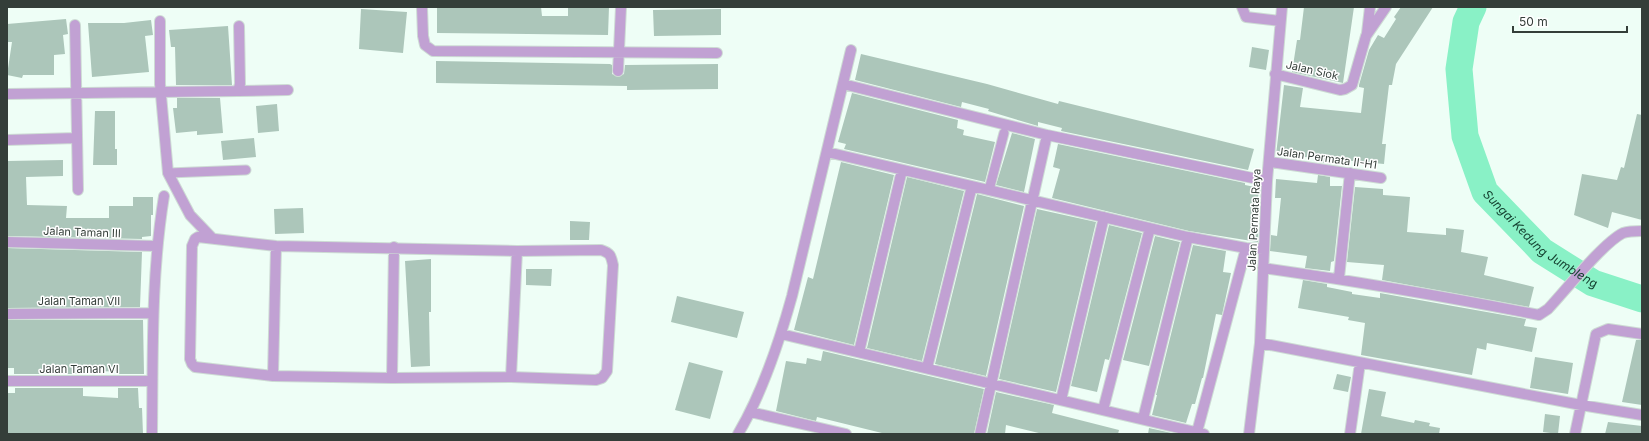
<svg xmlns="http://www.w3.org/2000/svg" width="1649" height="441" viewBox="0 0 1649 441" font-family="Inter,sans-serif">
<style>
.lines{fill:none;stroke-linecap:round;stroke-linejoin:round}
.river{stroke:#89f1c6;stroke-width:27}
.building{fill:#acc6ba}
.service-casing{stroke:#cddbd4;stroke-width:11}
.minor-casing{stroke:#cddbd4;stroke-width:12}
.service{stroke:#c1a1d3;stroke-width:9}
.minor{stroke:#c1a1d3;stroke-width:10}
.labels{text-anchor:middle;stroke-width:3;stroke-linejoin:round;paint-order:stroke}
.street-label{font-size:11px;fill:#343e39;stroke:#fff}
.water-label{font-size:12px;font-style:italic;fill:#154231;stroke:#fff}
</style>
<rect width="100%" height="100%" fill="#eefef6"/>
<g class="lines">
<!-- river -->
<path class="river" id="s1" d="M 1473,7 L 1466,22 L 1459,69 L 1465,136 L 1485,192 L 1542,251 L 1593,283 L 1642,299"/>
</g>
<!-- building -->
<path class="building" d="M 437,7 L 541,7 L 542,16 L 568,16 L 568,7 L 609,7 L 608,35 L 437,33 Z
M 1304,7 L 1354,7 L 1343,83 L 1292,72 L 1297,40 L 1300,40 Z
M 1401,7 L 1433,7 L 1396,64 L 1392,85 L 1389,85 L 1382,144 L 1386,144 L 1384,164 L 1332,159 L 1332,164 L 1319,162 L 1319,158 L 1276,155 L 1284,85 L 1303,88 L 1300,107 L 1361,113 L 1364,88 L 1359,87 L 1359,85 L 1369,50 L 1378,35 L 1384,38 L 1396,19 L 1394,17 Z
M 361,9 L 407,12 L 403,53 L 359,49 Z
M 721,9 L 721,35 L 654,36 L 653,10 Z
M 66,19 L 68,34 L 63,35 L 65,54 L 54,55 L 54,75 L 23,75 L 22,78 L 7,75 L 12,42 L 7,42 L 7,24 Z
M 151,20 L 153,35 L 145,36 L 149,72 L 92,77 L 88,23 L 124,23 Z
M 228,26 L 232,85 L 176,85 L 175,47 L 171,47 L 169,30 Z
M 1252,47 L 1269,50 L 1266,70 L 1249,67 Z
M 861,54 L 987,84 L 1058,104 L 1059,101 L 1254,149 L 1248,170 L 1061,131 L 1062,128 L 1038,122 L 1038,126 L 988,111 L 989,109 L 962,102 L 961,107 L 855,80 Z
M 436,61 L 610,64 L 612,65 L 612,74 L 618,77 L 624,74 L 625,65 L 718,64 L 718,89 L 627,90 L 627,86 L 436,83 Z
M 852,93 L 958,120 L 957,128 L 964,130 L 963,135 L 995,142 L 985,182 L 844,149 L 846,144 L 838,142 Z
M 177,98 L 220,98 L 223,133 L 197,135 L 197,131 L 176,133 L 173,108 L 177,108 Z
M 277,104 L 279,131 L 258,133 L 256,106 Z
M 95,111 L 115,111 L 115,149 L 117,149 L 117,165 L 93,165 Z
M 1637,114 L 1642,115 L 1642,220 L 1612,212 L 1608,228 L 1574,215 L 1582,174 L 1617,180 L 1621,167 L 1624,168 Z
M 1012,133 L 1035,139 L 1024,192 L 996,185 Z
M 254,138 L 256,157 L 223,160 L 221,141 Z
M 1058,144 L 1245,183 L 1245,185 L 1260,188 L 1250,232 L 1258,233 L 1258,242 L 1189,231 L 1052,198 L 1060,169 L 1053,167 Z
M 63,160 L 63,176 L 26,177 L 27,205 L 67,206 L 66,218 L 109,218 L 109,206 L 133,206 L 133,197 L 153,197 L 153,215 L 151,215 L 151,236 L 142,237 L 142,239 L 7,236 L 7,161 Z
M 841,162 L 894,175 L 854,345 L 794,330 L 808,277 L 813,279 Z
M 1318,175 L 1330,177 L 1330,186 L 1342,186 L 1334,261 L 1331,262 L 1330,271 L 1305,268 L 1307,256 L 1270,251 L 1271,235 L 1277,236 L 1281,198 L 1275,198 L 1276,179 L 1317,183 Z
M 907,177 L 964,191 L 922,361 L 867,348 Z
M 1355,187 L 1383,189 L 1383,195 L 1410,197 L 1407,232 L 1446,235 L 1446,228 L 1464,230 L 1461,252 L 1488,257 L 1484,275 L 1534,287 L 1529,307 L 1382,280 L 1384,265 L 1347,262 Z
M 977,194 L 1024,206 L 986,376 L 935,364 Z
M 303,208 L 304,233 L 275,234 L 274,209 Z
M 1037,209 L 1096,222 L 1056,392 L 999,379 Z
M 570,221 L 590,222 L 589,240 L 570,240 Z
M 1109,225 L 1142,233 L 1109,360 L 1105,359 L 1097,392 L 1071,386 Z
M 1155,236 L 1180,242 L 1149,366 L 1123,360 Z
M 1193,245 L 1226,251 L 1223,272 L 1231,273 L 1222,315 L 1216,314 L 1203,378 L 1202,378 L 1195,404 L 1192,404 L 1186,423 L 1152,415 L 1157,395 L 1156,395 Z
M 7,248 L 142,252 L 140,307 L 7,308 Z
M 431,259 L 431,312 L 429,312 L 430,366 L 411,367 L 405,261 Z
M 526,269 L 552,269 L 551,286 L 526,285 Z
M 1303,280 L 1327,284 L 1327,287 L 1352,292 L 1352,294 L 1380,298 L 1380,293 L 1526,319 L 1524,326 L 1537,328 L 1532,352 L 1487,343 L 1486,350 L 1477,348 L 1472,375 L 1361,355 L 1365,323 L 1348,320 L 1349,317 L 1298,308 Z
M 677,296 L 744,312 L 737,338 L 671,322 Z
M 7,320 L 143,320 L 144,374 L 118,374 L 118,371 L 83,372 L 83,374 L 14,374 L 14,368 L 7,368 Z
M 1636,340 L 1642,340 L 1642,405 L 1622,402 Z
M 823,351 L 984,389 L 974,434 L 886,434 L 817,417 L 816,421 L 776,411 L 786,361 L 806,364 L 807,358 L 821,361 Z
M 1535,357 L 1573,363 L 1568,394 L 1530,388 Z
M 689,362 L 723,371 L 710,419 L 675,410 Z
M 1337,374 L 1351,377 L 1348,392 L 1333,389 Z
M 15,388 L 83,388 L 83,396 L 118,398 L 118,388 L 138,388 L 139,408 L 142,408 L 143,434 L 7,434 L 7,393 L 15,393 Z
M 1369,389 L 1386,392 L 1381,416 L 1414,423 L 1415,420 L 1430,423 L 1429,426 L 1440,428 L 1439,434 L 1361,434 Z
M 996,392 L 1054,405 L 1052,413 L 1119,430 L 1118,434 L 1043,434 L 1006,425 L 1005,434 L 987,434 Z
M 1545,414 L 1560,416 L 1558,434 L 1543,432 Z
M 1608,422 L 1642,426 L 1642,434 L 1605,434 Z
M 1149,428 L 1176,434 L 1148,434 Z"/>
<g class="lines">
<!-- service casing -->
<g class="service-casing">
<path id="service" d="M 168,173 L 246,170
M 989,190 L 1004,133"/>
</g>
<!-- minor casing -->
<g class="minor-casing">
<path id="minor" d="M 422,7 L 423,36 L 425,45 L 433,51 L 717,53
M 1242,7 L 1246,17 L 1280,21
M 160,21 L 160,84 L 168,173 L 190,215 L 212,238
M 75,25 L 78,190
M 1367,33 L 1370,7
M 618,71 L 621,7
M 1275,74 L 1340,90 L 1345,89 L 1352,85 L 1366,36 L 1386,7
M 843,84 L 1047,135 L 1267,181
M 238,91 L 288,90
M 7,94 L 238,91 L 240,84 L 239,26
M 7,140 L 76,138
M 827,152 L 1188,237 L 1246,248 L 1263,249
M 1270,162 L 1381,178
M 198,237 L 276,246 L 517,251 L 601,250 C 610,253 611,255 613,265 L 607,371 L 602,378 L 596,380 L 511,377 L 392,378 L 273,376 L 195,367 L 192,364 L 190,359 L 192,246 L 195,239 Z
M 7,242 L 156,246
M 1263,268 C 1355,281 1447,297 1539,315 L 1548,309 C 1565,291 1603,243 1623,233 C 1629,231 1636,231 1642,231
M 1339,278 L 1350,173
M 7,314 L 152,313
M 781,334 L 1204,434
M 1260,343 L 1581,405 L 1642,415
M 859,352 L 902,170
M 927,368 L 972,186
M 273,376 L 276,246
M 511,377 L 517,251
M 392,378 L 394,247
M 7,381 L 152,381
M 1061,400 L 1104,217
M 1103,410 L 1150,228
M 750,412 L 846,434
M 1143,419 L 1188,237
M 1197,432 L 1246,248
M 152,434 C 153,353 151,276 164,196
M 738,434 C 763,392 779,343 792,296 L 851,50
M 980,434 L 1047,135
M 1249,434 L 1260,343 L 1267,181 L 1282,7
M 1350,434 L 1360,363
M 1575,434 L 1596,334 L 1608,329 L 1642,334"/>
</g>
<!-- service -->
<use href="#service" class="service"/>
<!-- minor -->
<use href="#minor" class="minor"/>
</g>
<g class="labels">
<!-- street labels -->
<g class="street-label">
<text transform="translate(1312 70) rotate(13)" y="4">Jalan Siok</text>
<text transform="translate(1327 158) rotate(8)" y="4">Jalan Permata II-H1</text>
<text transform="translate(1254 220) rotate(-87)" y="4">Jalan Permata Raya</text>
<text transform="translate(82 232) rotate(2)" y="4">Jalan Taman III</text>
<text x="79" y="305">Jalan Taman VII</text>
<text x="79" y="373">Jalan Taman VI</text>
</g>
<!-- water labels -->
<g class="water-label">
<text dy="4" stroke="none"><textPath href="#s1" startOffset="264">Sungai Kedung Jumbleng</textPath></text>
</g>
</g>
<!-- border -->
<rect width="1649" height="441" fill="none" stroke="#343e39" stroke-width="16"/>
<!-- scale -->
<path d="M1513 26v6h114v-6" fill="none" stroke="#343e39" stroke-width="2"/>
<text x="1519" y="26" font-size="12" fill="#343e39" stroke="#ffffff" stroke-width="3" paint-order="stroke">50 m</text>
</svg>
